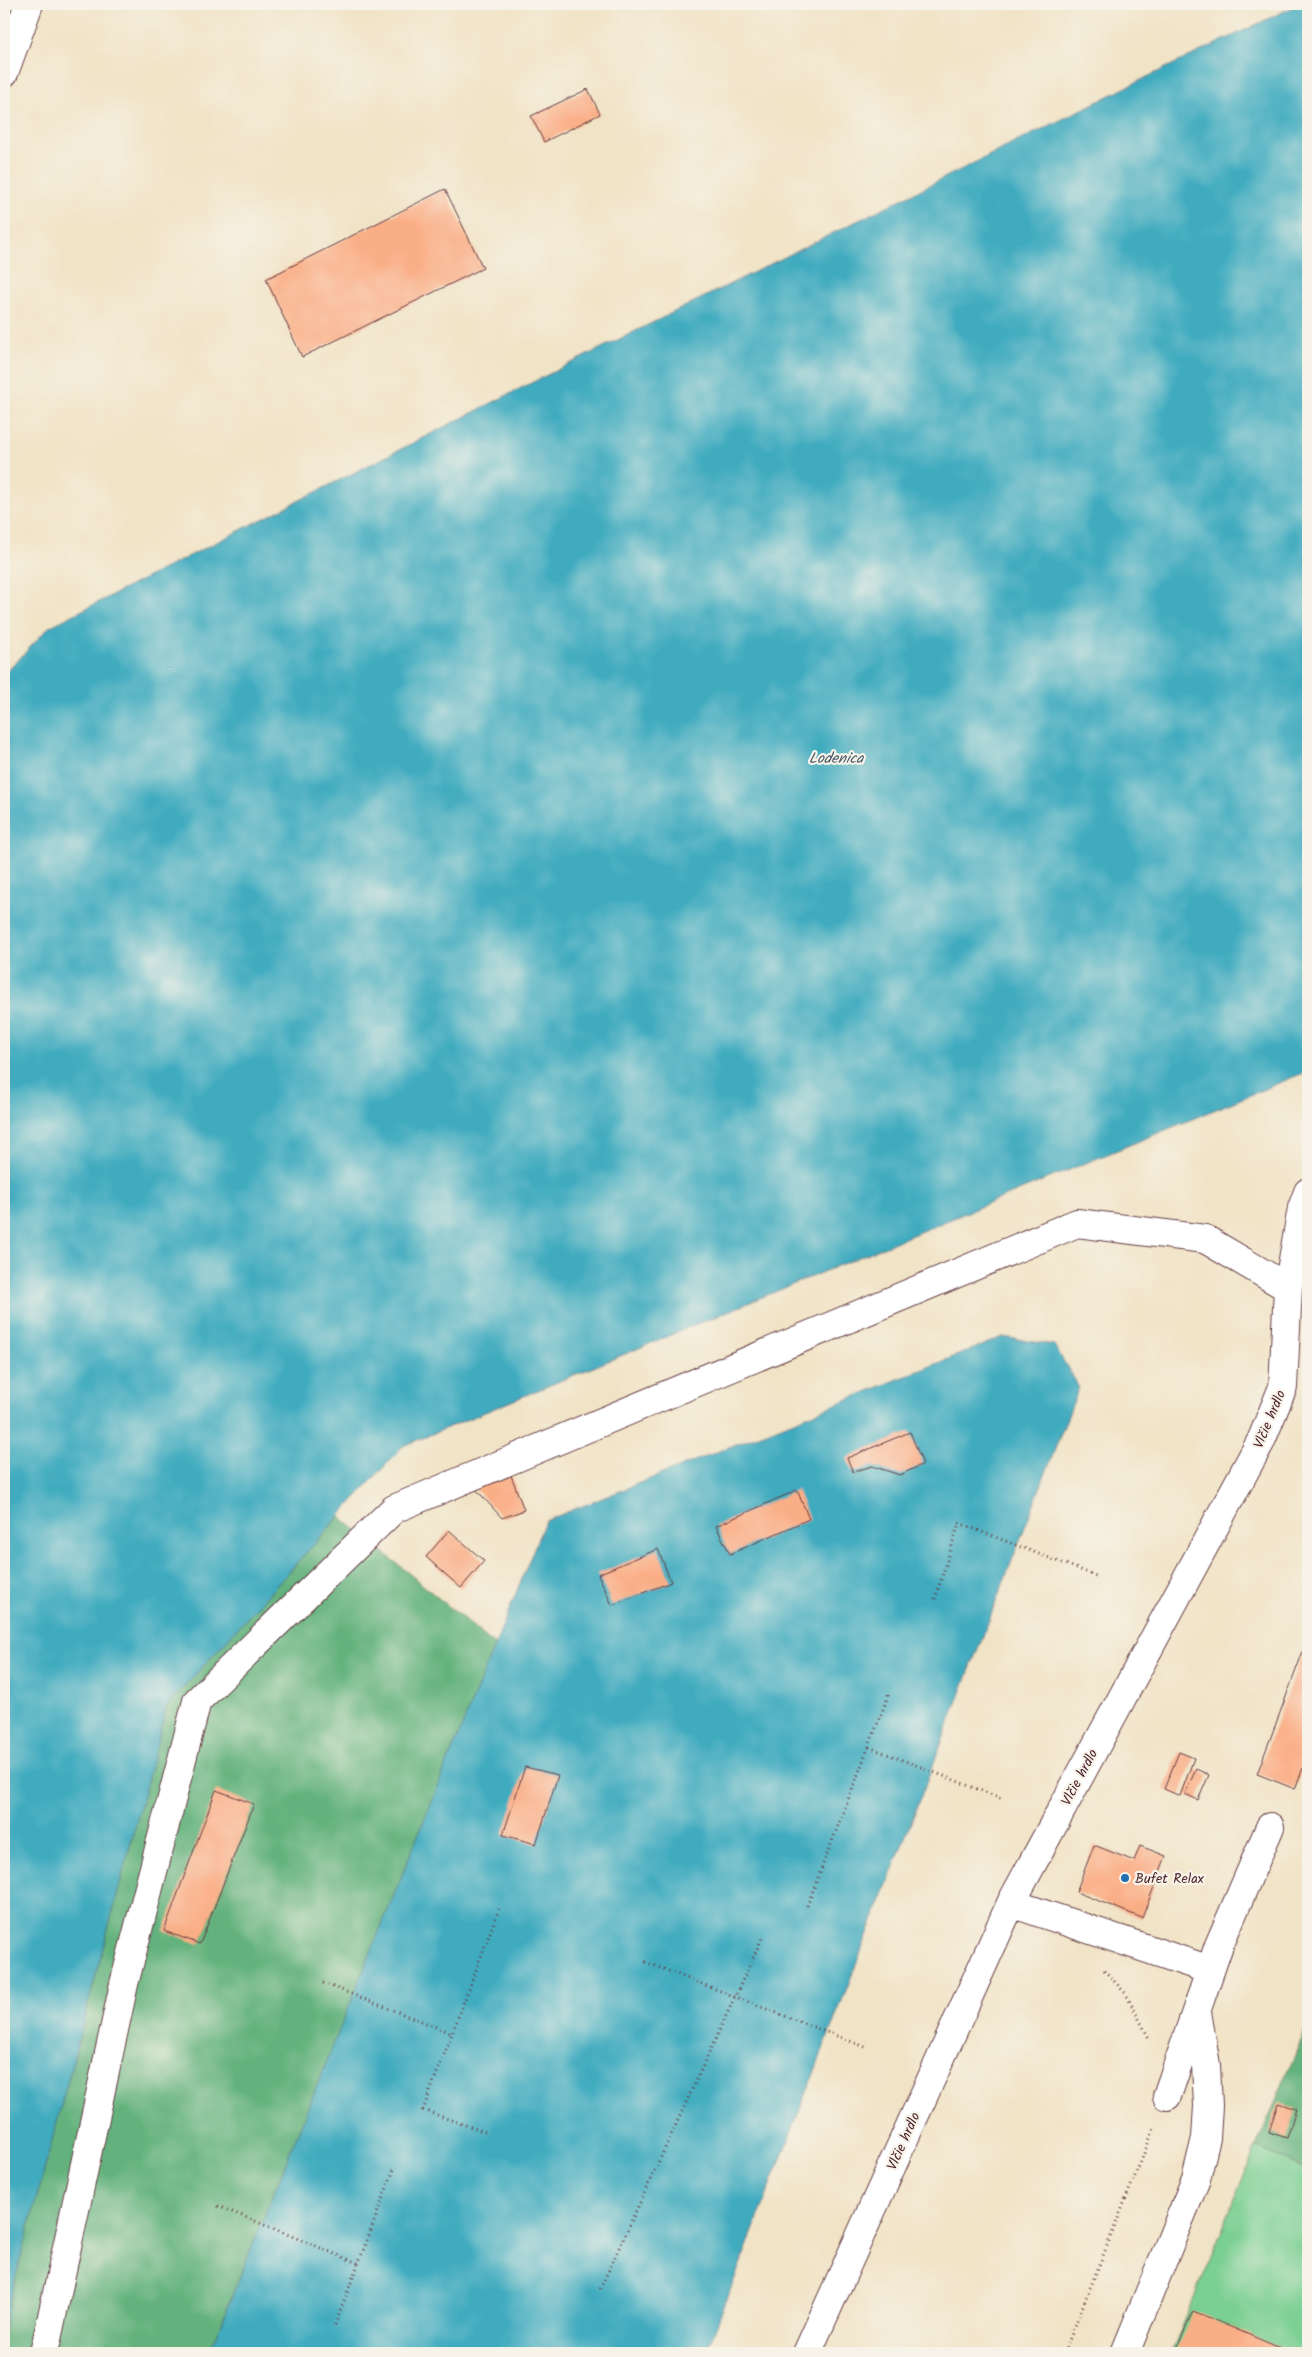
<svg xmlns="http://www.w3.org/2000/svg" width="1312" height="2357" viewBox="0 0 1312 2357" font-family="Kalam,sans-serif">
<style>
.green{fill:#7acf93;stroke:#62775f}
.forest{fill:#63b27d;stroke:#566854}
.water{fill:#3fabbf;stroke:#446575}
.building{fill:#faae86}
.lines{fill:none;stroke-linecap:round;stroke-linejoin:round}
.minor-casing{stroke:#633c42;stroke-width:30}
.path{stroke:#633c42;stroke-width:3;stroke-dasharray:1 4;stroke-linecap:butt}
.minor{stroke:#fff;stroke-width:28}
.poi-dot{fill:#1f6fb2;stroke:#f7f3e8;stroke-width:2}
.labels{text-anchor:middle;stroke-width:4.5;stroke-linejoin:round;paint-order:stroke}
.street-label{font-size:14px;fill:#4a1f2b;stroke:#f7f3e8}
.poi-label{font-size:14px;fill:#4a1f2b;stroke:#f7f3e8;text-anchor:start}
.water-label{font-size:15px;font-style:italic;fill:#465766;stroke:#f7f3e8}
</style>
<rect width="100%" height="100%" fill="#f7f3e8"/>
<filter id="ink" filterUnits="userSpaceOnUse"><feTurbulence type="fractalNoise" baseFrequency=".02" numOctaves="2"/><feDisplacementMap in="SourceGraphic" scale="10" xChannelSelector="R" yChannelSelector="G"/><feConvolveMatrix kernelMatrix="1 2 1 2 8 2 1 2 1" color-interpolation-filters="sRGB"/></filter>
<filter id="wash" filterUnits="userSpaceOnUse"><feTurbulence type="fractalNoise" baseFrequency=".0096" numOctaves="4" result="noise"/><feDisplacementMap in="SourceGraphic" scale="20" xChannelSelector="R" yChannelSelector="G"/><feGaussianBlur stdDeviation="1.12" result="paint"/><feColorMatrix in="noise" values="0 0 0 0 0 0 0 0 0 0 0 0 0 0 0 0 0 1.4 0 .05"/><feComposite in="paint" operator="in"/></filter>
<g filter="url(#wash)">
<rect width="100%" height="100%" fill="#f1e3c6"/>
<!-- green -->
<path class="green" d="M 1256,2147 L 1308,2170 L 1308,2353 L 1171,2353 Z"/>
<!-- forest -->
<path class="forest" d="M 340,1516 L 495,1645 L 209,2353 L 4,2353 L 4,2330 L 10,2299 L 167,1706 Z
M 1308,2024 L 1308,2170 L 1256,2147 Z"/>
<!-- water -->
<path class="water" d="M 1299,4 L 1308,4 L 1308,1071 L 403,1446 L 167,1706 L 10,2299 L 4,2330 L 4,675 L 49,627 L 533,382 L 1147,77 Z
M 1003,1337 L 1054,1345 L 1079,1387 L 706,2353 L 209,2353 L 545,1521 Z"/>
<g id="blocks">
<!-- building -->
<path class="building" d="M 588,89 L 600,114 L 544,142 L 531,116 Z
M 445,189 L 483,268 L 302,357 L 266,279 Z
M 910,1432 L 923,1464 L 900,1475 L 872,1466 L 853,1472 L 847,1458 Z
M 509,1470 L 524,1510 L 502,1518 L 474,1487 Z
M 797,1490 L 809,1519 L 730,1554 L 716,1526 Z
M 449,1530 L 484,1561 L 461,1588 L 426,1557 Z
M 658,1549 L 671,1582 L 612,1605 L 598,1574 Z
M 1308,1638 L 1308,1755 L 1295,1789 L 1257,1774 Z
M 1179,1752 L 1194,1758 L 1180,1796 L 1164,1789 Z
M 525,1767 L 558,1775 L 536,1844 L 503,1835 Z
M 1196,1769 L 1209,1775 L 1198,1800 L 1185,1794 Z
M 216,1790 L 254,1804 L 200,1944 L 164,1931 Z
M 1094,1845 L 1134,1861 L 1140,1846 L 1166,1856 L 1142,1918 L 1076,1892 Z
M 1278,2103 L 1296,2109 L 1287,2138 L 1269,2132 Z
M 1193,2311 L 1292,2353 L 1175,2353 Z"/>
</g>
</g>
<g filter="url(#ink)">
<use href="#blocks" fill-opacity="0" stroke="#633c42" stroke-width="1"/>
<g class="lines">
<!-- minor casing -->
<g class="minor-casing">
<path id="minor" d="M 4,73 L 29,4
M 1011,1903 L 1210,1970
M 1167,2096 L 1219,1945 L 1270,1827
M 44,2353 L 124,1984 L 197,1701 L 394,1509 L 1077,1223 L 1205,1239 L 1288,1288
M 807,2353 L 1011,1903 L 1261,1441 L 1283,1387 L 1288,1288 L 1302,1208 L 1308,1192
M 1125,2353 L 1196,2179 L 1206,2138 L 1208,2106 L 1206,2065 L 1197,2012"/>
</g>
<!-- path -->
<path class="path" d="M 935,1599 L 959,1523 L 1096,1576
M 869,1747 L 1003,1799
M 807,1906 L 889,1694
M 645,1962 L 868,2048
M 1104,1970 L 1126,1994 L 1150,2040
M 323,1983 L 452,2033
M 485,2132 L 423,2110 L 499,1909
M 218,2206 L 360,2264
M 600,2289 L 763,1936
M 335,2325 L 394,2169
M 1064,2353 L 1155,2126"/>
<!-- minor -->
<use href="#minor" class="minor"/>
</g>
</g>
<!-- markers -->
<circle class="poi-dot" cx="1125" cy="1878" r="5"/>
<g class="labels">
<!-- street labels -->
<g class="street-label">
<text transform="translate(1269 1419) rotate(-67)" y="5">Vlčie hrdlo</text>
<text transform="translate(1079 1777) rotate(-62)" y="5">Vlčie hrdlo</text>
<text transform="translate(903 2141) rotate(-66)" y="5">Vlčie hrdlo</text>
</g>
<!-- poi labels -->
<g class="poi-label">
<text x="1135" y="1883">Bufet Relax</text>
</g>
<!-- water labels -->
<g class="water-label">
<text x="836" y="763">Lodenica</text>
</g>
</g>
<!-- margin -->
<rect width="1312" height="2357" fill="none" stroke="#f7f3e8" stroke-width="20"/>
</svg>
